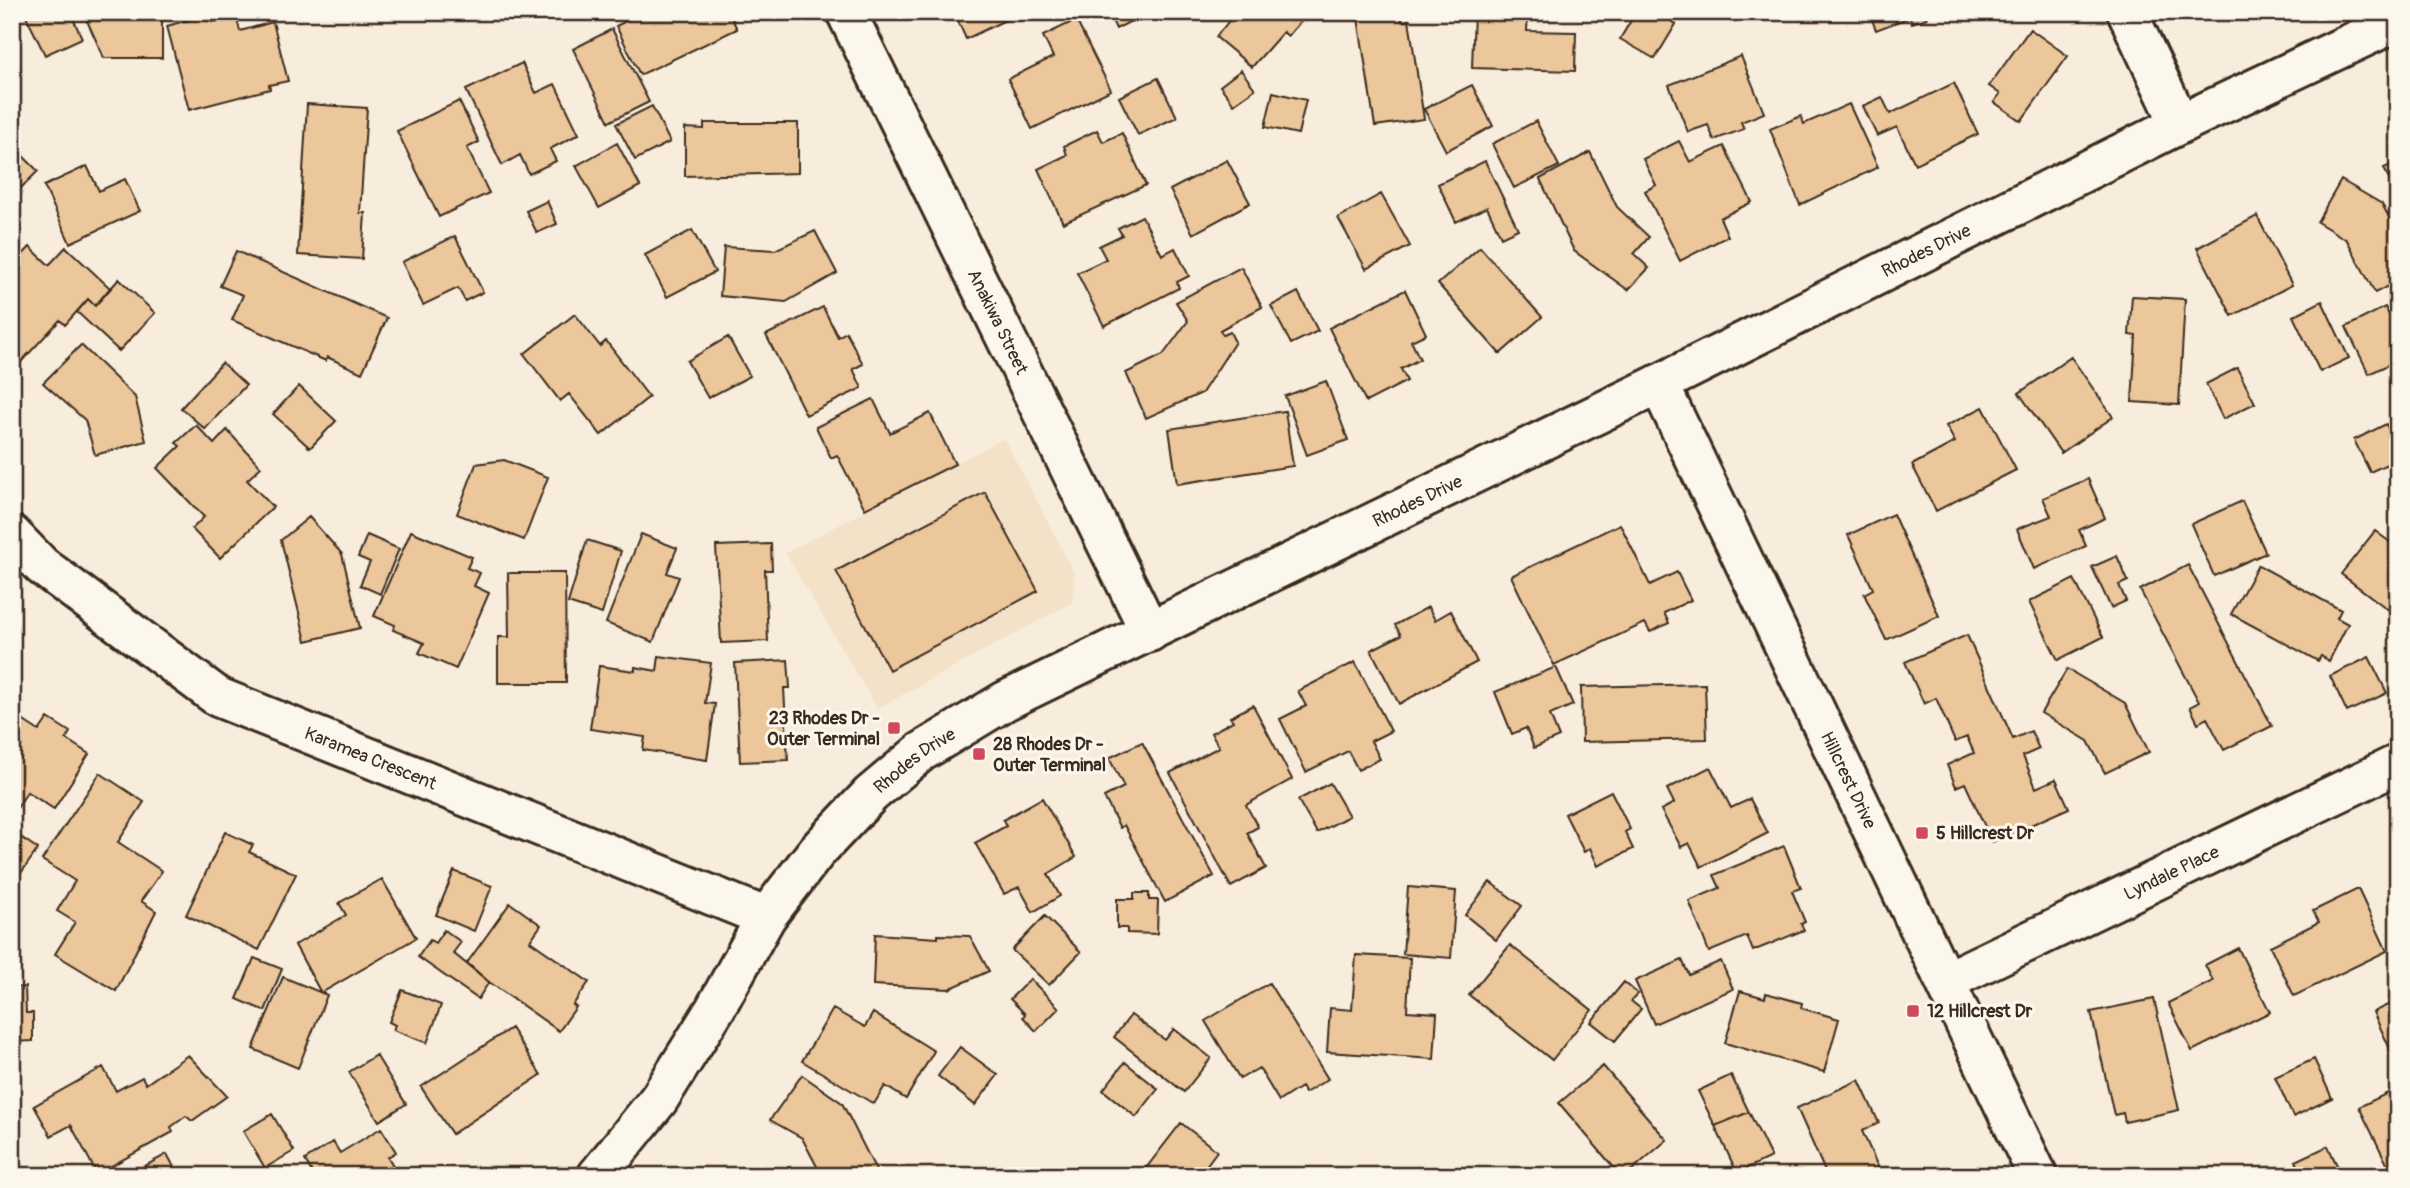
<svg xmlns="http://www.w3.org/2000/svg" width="2410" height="1188" viewBox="0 0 2410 1188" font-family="Pangolin,sans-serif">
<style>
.built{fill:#f4e2c8}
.building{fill:#ebc79b;stroke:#3b2a1e;stroke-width:2}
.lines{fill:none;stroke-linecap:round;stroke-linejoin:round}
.street-casing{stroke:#3b2a1e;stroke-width:44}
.street{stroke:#fbf7ec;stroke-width:38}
.poi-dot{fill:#d1495b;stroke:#fbf7ec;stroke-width:2.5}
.labels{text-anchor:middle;stroke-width:6;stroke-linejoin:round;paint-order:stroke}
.street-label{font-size:18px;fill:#3b2a1e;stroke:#fbf7ec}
.poi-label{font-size:18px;font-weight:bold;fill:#3b2a1e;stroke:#fbf7ec;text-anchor:start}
</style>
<rect width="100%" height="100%" fill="#f8eddc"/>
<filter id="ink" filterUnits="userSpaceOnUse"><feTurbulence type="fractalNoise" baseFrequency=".0143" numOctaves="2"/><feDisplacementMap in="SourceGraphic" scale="14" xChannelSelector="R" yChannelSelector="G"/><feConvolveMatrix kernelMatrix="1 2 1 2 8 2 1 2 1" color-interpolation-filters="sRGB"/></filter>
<g filter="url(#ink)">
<!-- built -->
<path class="built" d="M 1004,438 L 1074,572 L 1073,602 L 877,709 L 785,553 Z"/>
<!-- building -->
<path class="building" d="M 24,12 L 70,12 L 82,38 L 45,55 Z
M 83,12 L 162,12 L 162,58 L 104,58 Z
M 644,12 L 729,12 L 737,29 L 640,75 L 616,26 Z
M 954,12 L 1022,12 L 966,39 Z
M 1108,12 L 1149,12 L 1116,29 Z
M 1236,12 L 1309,12 L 1288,36 L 1283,32 L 1252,67 L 1216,37 Z
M 1401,12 L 1402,21 L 1409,20 L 1424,119 L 1375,126 L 1358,18 Z
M 1474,12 L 1528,12 L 1527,31 L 1576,32 L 1575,71 L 1472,68 Z
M 1636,12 L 1655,12 L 1676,24 L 1655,59 L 1620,39 Z
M 1869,12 L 1925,12 L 1927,18 L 1912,23 L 1910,17 L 1876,30 Z
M 209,14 L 212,22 L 236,16 L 240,31 L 273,22 L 288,81 L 269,85 L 270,89 L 189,110 L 167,26 Z
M 1076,20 L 1111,90 L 1032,129 L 1008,79 L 1053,57 L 1043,36 Z
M 612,29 L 649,102 L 609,122 L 573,49 Z
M 2030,29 L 2068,56 L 2021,121 L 1994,102 L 2000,94 L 1989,86 Z
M 1741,56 L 1764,113 L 1741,122 L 1744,129 L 1714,140 L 1708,125 L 1688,132 L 1669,85 Z
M 522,63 L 536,93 L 555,84 L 579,134 L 550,149 L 556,161 L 529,174 L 520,155 L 502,165 L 466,90 Z
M 1241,70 L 1255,89 L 1234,104 L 1220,86 Z
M 1158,78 L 1177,117 L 1138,135 L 1119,97 Z
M 1954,83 L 1978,134 L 1915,164 L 1897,127 L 1877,136 L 1863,106 L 1882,97 L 1890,114 Z
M 1472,85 L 1493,126 L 1446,151 L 1424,109 Z
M 1273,92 L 1306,100 L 1298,134 L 1265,127 Z
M 459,101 L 479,142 L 467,148 L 489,193 L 439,217 L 397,131 Z
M 307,104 L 367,108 L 360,213 L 365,213 L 362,259 L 298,255 Z
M 1849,104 L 1878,167 L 1800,205 L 1770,129 L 1801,116 L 1804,124 Z
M 652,106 L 670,142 L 635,160 L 616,124 Z
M 1536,121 L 1559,166 L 1514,188 L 1492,144 Z
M 704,123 L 798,123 L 798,173 L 685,176 L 685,128 L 704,129 Z
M 1097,130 L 1103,142 L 1122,133 L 1146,185 L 1063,223 L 1038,169 L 1067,155 L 1064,146 Z
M 1679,141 L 1690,162 L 1724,146 L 1752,202 L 1720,218 L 1728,236 L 1680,261 L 1645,191 L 1656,185 L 1643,159 Z
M 617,143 L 640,186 L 599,208 L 576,166 Z
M 12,145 L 38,171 L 12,197 Z
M 1590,152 L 1617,207 L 1649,237 L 1634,254 L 1649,268 L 1628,290 L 1574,251 L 1540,179 Z
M 1227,160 L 1250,203 L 1193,234 L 1170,190 Z
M 1485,161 L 1518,229 L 1501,237 L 1487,207 L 1456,222 L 1438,184 Z
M 2398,162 L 2398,200 L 2384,168 Z
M 87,166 L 99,191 L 125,179 L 140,211 L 70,243 L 44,186 Z
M 2341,180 L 2382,204 L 2398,234 L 2398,281 L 2375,293 L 2347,240 L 2317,222 Z
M 1381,194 L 1410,246 L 1366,269 L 1338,218 Z
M 547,201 L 557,224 L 537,233 L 526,211 Z
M 1142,216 L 1162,255 L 1175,248 L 1189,276 L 1177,282 L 1179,288 L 1104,326 L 1077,273 L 1106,259 L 1099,246 L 1122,235 L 1118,228 Z
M 2257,216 L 2292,285 L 2232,316 L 2197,248 Z
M 692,230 L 715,272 L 667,297 L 645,255 Z
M 815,231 L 837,273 L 786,302 L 720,296 L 724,247 L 775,250 Z
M 455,236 L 483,292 L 465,301 L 458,288 L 423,305 L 402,262 Z
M 30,247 L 49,265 L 66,247 L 110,288 L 95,306 L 88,299 L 65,325 L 60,320 L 20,363 L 12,356 L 12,294 L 17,290 L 12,285 L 12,266 Z
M 1480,247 L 1542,317 L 1500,354 L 1438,284 Z
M 236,251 L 387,318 L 362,373 L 327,357 L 326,361 L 232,320 L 243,295 L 220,286 Z
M 1241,267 L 1262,307 L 1220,330 L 1223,335 L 1230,332 L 1235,342 L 1202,393 L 1146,418 L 1126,373 L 1163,355 L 1188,321 L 1176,302 Z
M 119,279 L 155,313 L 119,351 L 77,312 L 88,299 L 95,306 Z
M 1405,290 L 1426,334 L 1411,341 L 1420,359 L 1401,369 L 1407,381 L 1366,402 L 1329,328 Z
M 1298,292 L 1318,331 L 1291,344 L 1271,306 Z
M 2132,296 L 2185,299 L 2179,405 L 2132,402 L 2136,336 L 2129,335 Z
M 2322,301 L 2349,358 L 2320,372 L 2293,316 Z
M 823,307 L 838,337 L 846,332 L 863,364 L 853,369 L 862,388 L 806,415 L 766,335 Z
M 2385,307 L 2398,332 L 2398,360 L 2369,374 L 2346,327 Z
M 575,314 L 600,346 L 606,341 L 649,397 L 601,435 L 569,394 L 560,401 L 524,354 Z
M 728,337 L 750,376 L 708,398 L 687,361 Z
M 81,345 L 135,397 L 146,441 L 95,455 L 85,420 L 43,383 Z
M 2071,357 L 2113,417 L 2061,453 L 2019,393 Z
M 222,363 L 246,385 L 205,429 L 181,408 Z
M 2237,368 L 2255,403 L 2223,419 L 2206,384 Z
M 1326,381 L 1348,440 L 1307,455 L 1285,396 Z
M 299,386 L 336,421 L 310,448 L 273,414 Z
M 873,399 L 890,433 L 930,413 L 955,464 L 865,509 L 837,455 L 831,458 L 816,427 Z
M 1983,407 L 2016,470 L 1936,511 L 1912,465 L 1955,442 L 1946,426 Z
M 1285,411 L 1293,466 L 1177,484 L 1169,429 Z
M 2386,424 L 2398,448 L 2398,459 L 2370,472 L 2354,440 Z
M 196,425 L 214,444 L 227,430 L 261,467 L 247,480 L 273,507 L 220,558 L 192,529 L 204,517 L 157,468 L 180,446 L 176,443 Z
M 504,460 L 548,477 L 524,540 L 457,514 L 476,464 Z
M 2088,479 L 2105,518 L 2079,530 L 2086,546 L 2034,569 L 2017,529 L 2051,516 L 2043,498 Z
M 985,492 L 1038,591 L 889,670 L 836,571 Z
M 2242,501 L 2266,553 L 2214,576 L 2191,524 Z
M 1893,514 L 1939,616 L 1886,640 L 1864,594 L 1873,589 L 1848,535 Z
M 309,517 L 342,554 L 360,628 L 306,641 L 281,540 Z
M 1620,524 L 1650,585 L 1677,572 L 1691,600 L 1664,613 L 1669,623 L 1650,632 L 1645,623 L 1554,665 L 1511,576 Z
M 411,531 L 472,557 L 467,568 L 480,573 L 474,586 L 489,593 L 456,669 L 419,653 L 424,643 L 393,630 L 395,625 L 374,616 Z
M 2375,531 L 2398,548 L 2398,617 L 2341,574 Z
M 641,534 L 677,548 L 667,573 L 679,577 L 653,642 L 606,623 Z
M 367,535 L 399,549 L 380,594 L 360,585 L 370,562 L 358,557 Z
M 587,540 L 621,551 L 602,614 L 568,603 Z
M 771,544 L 772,570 L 765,570 L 768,641 L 721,643 L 716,546 Z
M 2117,556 L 2128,581 L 2119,585 L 2126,601 L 2111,608 L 2092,567 Z
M 2188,565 L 2272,726 L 2224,750 L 2207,718 L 2198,723 L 2190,707 L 2199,702 L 2140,590 Z
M 2258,565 L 2341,610 L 2337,618 L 2348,624 L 2329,661 L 2321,656 L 2318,661 L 2231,614 Z
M 508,573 L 565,573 L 566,683 L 498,683 L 498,637 L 509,637 Z
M 2074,579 L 2103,637 L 2058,660 L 2029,602 Z
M 1428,607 L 1435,620 L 1451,611 L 1477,662 L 1399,704 L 1371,650 L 1401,635 L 1395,625 Z
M 1967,635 L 2013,739 L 2031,731 L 2039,749 L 2023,756 L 2036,788 L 2056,779 L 2069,808 L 1992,842 L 1965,783 L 1956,787 L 1947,765 L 1974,753 L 1967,737 L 1955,742 L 1936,698 L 1924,704 L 1905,662 Z
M 659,656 L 711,663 L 705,703 L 715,704 L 707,760 L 643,750 L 645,737 L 590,729 L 599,666 L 635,671 L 635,667 L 657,671 Z
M 2369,657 L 2387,693 L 2347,712 L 2330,676 Z
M 788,660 L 790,688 L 784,688 L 788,760 L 740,762 L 735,663 Z
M 1355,662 L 1391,731 L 1371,741 L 1380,759 L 1358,770 L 1348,751 L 1306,772 L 1280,719 L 1306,706 L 1298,691 Z
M 1556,667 L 1573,705 L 1550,715 L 1559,737 L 1534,748 L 1526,728 L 1512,734 L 1495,692 Z
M 2067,669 L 2125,703 L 2149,752 L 2105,773 L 2088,741 L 2041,713 Z
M 1705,684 L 1707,739 L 1582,742 L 1581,687 Z
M 1253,705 L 1292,779 L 1246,805 L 1258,827 L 1247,833 L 1266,868 L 1231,887 L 1170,773 L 1219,747 L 1211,733 L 1233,721 L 1230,717 Z
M 13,714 L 39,731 L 48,718 L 70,732 L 66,739 L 89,754 L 54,809 L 27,792 L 16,810 L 12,808 Z
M 1142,742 L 1214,876 L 1165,902 L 1124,825 L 1120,828 L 1104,797 L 1124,787 L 1109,758 Z
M 1710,767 L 1731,808 L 1750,799 L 1768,833 L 1701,867 L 1689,843 L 1681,847 L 1661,810 L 1674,803 L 1667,789 Z
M 100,773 L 144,802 L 118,842 L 162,871 L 141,901 L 156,911 L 116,991 L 55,954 L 75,922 L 57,911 L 75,881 L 42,860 Z
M 1330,783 L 1349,816 L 1317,833 L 1298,800 Z
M 1611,791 L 1630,829 L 1625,832 L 1633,849 L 1598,866 L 1590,848 L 1584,852 L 1565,814 Z
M 1042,798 L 1076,857 L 1048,874 L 1060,896 L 1033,912 L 1019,887 L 1004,894 L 975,843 L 1006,826 L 1003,820 Z
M 12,831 L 38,849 L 16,880 L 12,878 Z
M 225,832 L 253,845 L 249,852 L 296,874 L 259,950 L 186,915 Z
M 1784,846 L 1801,888 L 1792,891 L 1805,922 L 1801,924 L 1804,930 L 1753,951 L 1747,936 L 1709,952 L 1689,901 L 1720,888 L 1714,875 Z
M 454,871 L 492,886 L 474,931 L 436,915 Z
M 382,879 L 416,938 L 321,993 L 295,945 L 346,915 L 339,903 Z
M 1490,882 L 1522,906 L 1496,940 L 1465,915 Z
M 1408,887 L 1456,891 L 1451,958 L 1403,954 Z
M 2358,889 L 2387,951 L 2294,996 L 2270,946 L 2319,922 L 2313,911 Z
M 1134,893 L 1149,893 L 1149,900 L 1158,900 L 1157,934 L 1127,933 L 1127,928 L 1117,928 L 1117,899 L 1134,899 Z
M 510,903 L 541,925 L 530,941 L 589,982 L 573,1005 L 576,1007 L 559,1031 L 489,982 L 467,963 Z
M 1045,916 L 1081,952 L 1049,985 L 1012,950 Z
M 444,930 L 461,942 L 453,953 L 489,982 L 478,999 L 418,957 L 430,940 L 435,943 Z
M 875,934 L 938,938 L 938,935 L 970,936 L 989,971 L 949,989 L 873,985 Z
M 1510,945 L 1592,1010 L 1552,1060 L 1469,995 Z
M 2238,948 L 2270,1012 L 2192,1051 L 2168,1003 L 2213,981 L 2205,965 Z
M 1356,955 L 1410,958 L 1407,1011 L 1437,1013 L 1434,1059 L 1327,1052 L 1330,1008 L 1352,1010 Z
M 254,958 L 282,969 L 265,1011 L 237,999 Z
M 1682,960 L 1689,975 L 1721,961 L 1733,989 L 1654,1024 L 1635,981 Z
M 283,977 L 327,995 L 298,1068 L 253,1049 Z
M 1030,979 L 1059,1008 L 1036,1031 L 1023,1017 L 1025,1014 L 1010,999 Z
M 1624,982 L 1638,994 L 1631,1001 L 1641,1009 L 1615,1041 L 1591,1022 Z
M 1269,983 L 1328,1079 L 1305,1093 L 1301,1087 L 1279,1101 L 1259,1068 L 1240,1079 L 1205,1021 Z
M 25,987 L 26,1013 L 33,1013 L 33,1041 L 12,1042 L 12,988 Z
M 402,990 L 441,1005 L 427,1043 L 393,1030 L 395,1025 L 389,1022 Z
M 1740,991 L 1765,998 L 1766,993 L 1802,1003 L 1801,1008 L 1839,1019 L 1824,1072 L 1725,1043 Z
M 2154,999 L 2179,1110 L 2125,1122 L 2123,1113 L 2114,1115 L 2091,1012 Z
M 2398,1000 L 2398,1066 L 2373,1012 Z
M 833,1009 L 865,1027 L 873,1013 L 934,1051 L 906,1099 L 885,1086 L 874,1104 L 802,1061 Z
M 1131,1015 L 1165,1040 L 1174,1029 L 1211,1058 L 1184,1092 L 1114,1037 Z
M 511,1028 L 541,1075 L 452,1134 L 421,1087 Z
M 960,1047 L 998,1075 L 975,1105 L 938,1076 Z
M 188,1055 L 227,1096 L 192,1121 L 186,1116 L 171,1127 L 173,1132 L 97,1174 L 71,1125 L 51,1136 L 34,1106 L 103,1067 L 116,1091 L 142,1077 L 146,1084 Z
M 376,1055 L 406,1104 L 379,1121 L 349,1072 Z
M 2314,1059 L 2332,1098 L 2293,1117 L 2275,1077 Z
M 1125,1062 L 1158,1089 L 1136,1117 L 1103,1090 Z
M 1603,1066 L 1667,1140 L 1625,1176 L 1621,1176 L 1559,1103 Z
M 802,1075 L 842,1103 L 877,1172 L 870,1176 L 822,1176 L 802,1138 L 770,1120 Z
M 1731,1075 L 1749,1112 L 1715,1126 L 1698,1091 Z
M 1859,1080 L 1879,1123 L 1862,1131 L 1882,1176 L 1827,1176 L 1797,1108 Z
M 2398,1088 L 2398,1176 L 2393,1176 L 2359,1107 Z
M 1749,1112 L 1771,1157 L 1737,1173 L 1715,1126 Z
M 272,1114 L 294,1151 L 265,1168 L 243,1131 Z
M 1181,1123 L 1217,1151 L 1203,1170 L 1210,1176 L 1140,1176 Z
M 381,1128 L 396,1152 L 388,1157 L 399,1176 L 314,1176 L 305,1160 L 333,1142 L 340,1153 Z
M 2328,1146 L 2342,1176 L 2303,1176 L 2296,1161 Z
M 167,1154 L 179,1176 L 133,1176 L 132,1173 Z
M 12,1167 L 35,1172 L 34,1176 L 12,1176 Z"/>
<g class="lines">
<!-- street casing -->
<g class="street-casing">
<g id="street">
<path id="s1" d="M 846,12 L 1150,632"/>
<path d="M 2127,12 L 2180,124"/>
<path id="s2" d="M 1659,384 L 2038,1176"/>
<path id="s3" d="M 12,535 L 42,566 L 218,697 L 766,917"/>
<path id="s4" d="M 1946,981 L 2398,764"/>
<path id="s5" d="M 597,1176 L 659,1099 L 715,1009 L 766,917 L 817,851 L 871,794 L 921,752 L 1005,701 L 1659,384 L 2180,124 L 2398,21"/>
</g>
</g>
<!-- street -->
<use href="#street" class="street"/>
</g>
</g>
<!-- markers -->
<g class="poi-dot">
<rect x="887" y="721" width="14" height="14" rx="3.5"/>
<rect x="972" y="747" width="14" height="14" rx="3.5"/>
<rect x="1915" y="826" width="14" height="14" rx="3.5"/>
<rect x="1906" y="1004" width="14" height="14" rx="3.5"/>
</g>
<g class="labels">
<!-- street labels -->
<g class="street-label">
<text dy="6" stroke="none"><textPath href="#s5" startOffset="1661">Rhodes Drive</textPath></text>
<text dy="6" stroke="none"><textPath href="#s1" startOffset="345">Anakiwa Street</textPath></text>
<text dy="6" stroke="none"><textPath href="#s5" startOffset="1094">Rhodes Drive</textPath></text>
<text dy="6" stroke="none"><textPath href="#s3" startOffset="427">Karamea Crescent</textPath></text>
<text dy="6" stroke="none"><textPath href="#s5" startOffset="527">Rhodes Drive</textPath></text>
<text dy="6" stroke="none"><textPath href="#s2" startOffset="439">Hillcrest Drive</textPath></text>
<text dy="6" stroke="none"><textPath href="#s4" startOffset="250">Lyndale Place</textPath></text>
</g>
<!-- poi labels -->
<g class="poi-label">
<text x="880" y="724" text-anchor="end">23 Rhodes Dr -<tspan x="880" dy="21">Outer Terminal</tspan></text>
<text x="993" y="750">28 Rhodes Dr -<tspan x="993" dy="21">Outer Terminal</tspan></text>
<text x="1936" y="839">5 Hillcrest Dr</text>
<text x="1927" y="1017">12 Hillcrest Dr</text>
</g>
</g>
<!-- margin -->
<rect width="2410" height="1188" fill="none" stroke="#fbf7ec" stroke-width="42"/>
<rect x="21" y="21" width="2368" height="1146" fill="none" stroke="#3b2a1e" stroke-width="2.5" filter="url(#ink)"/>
</svg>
